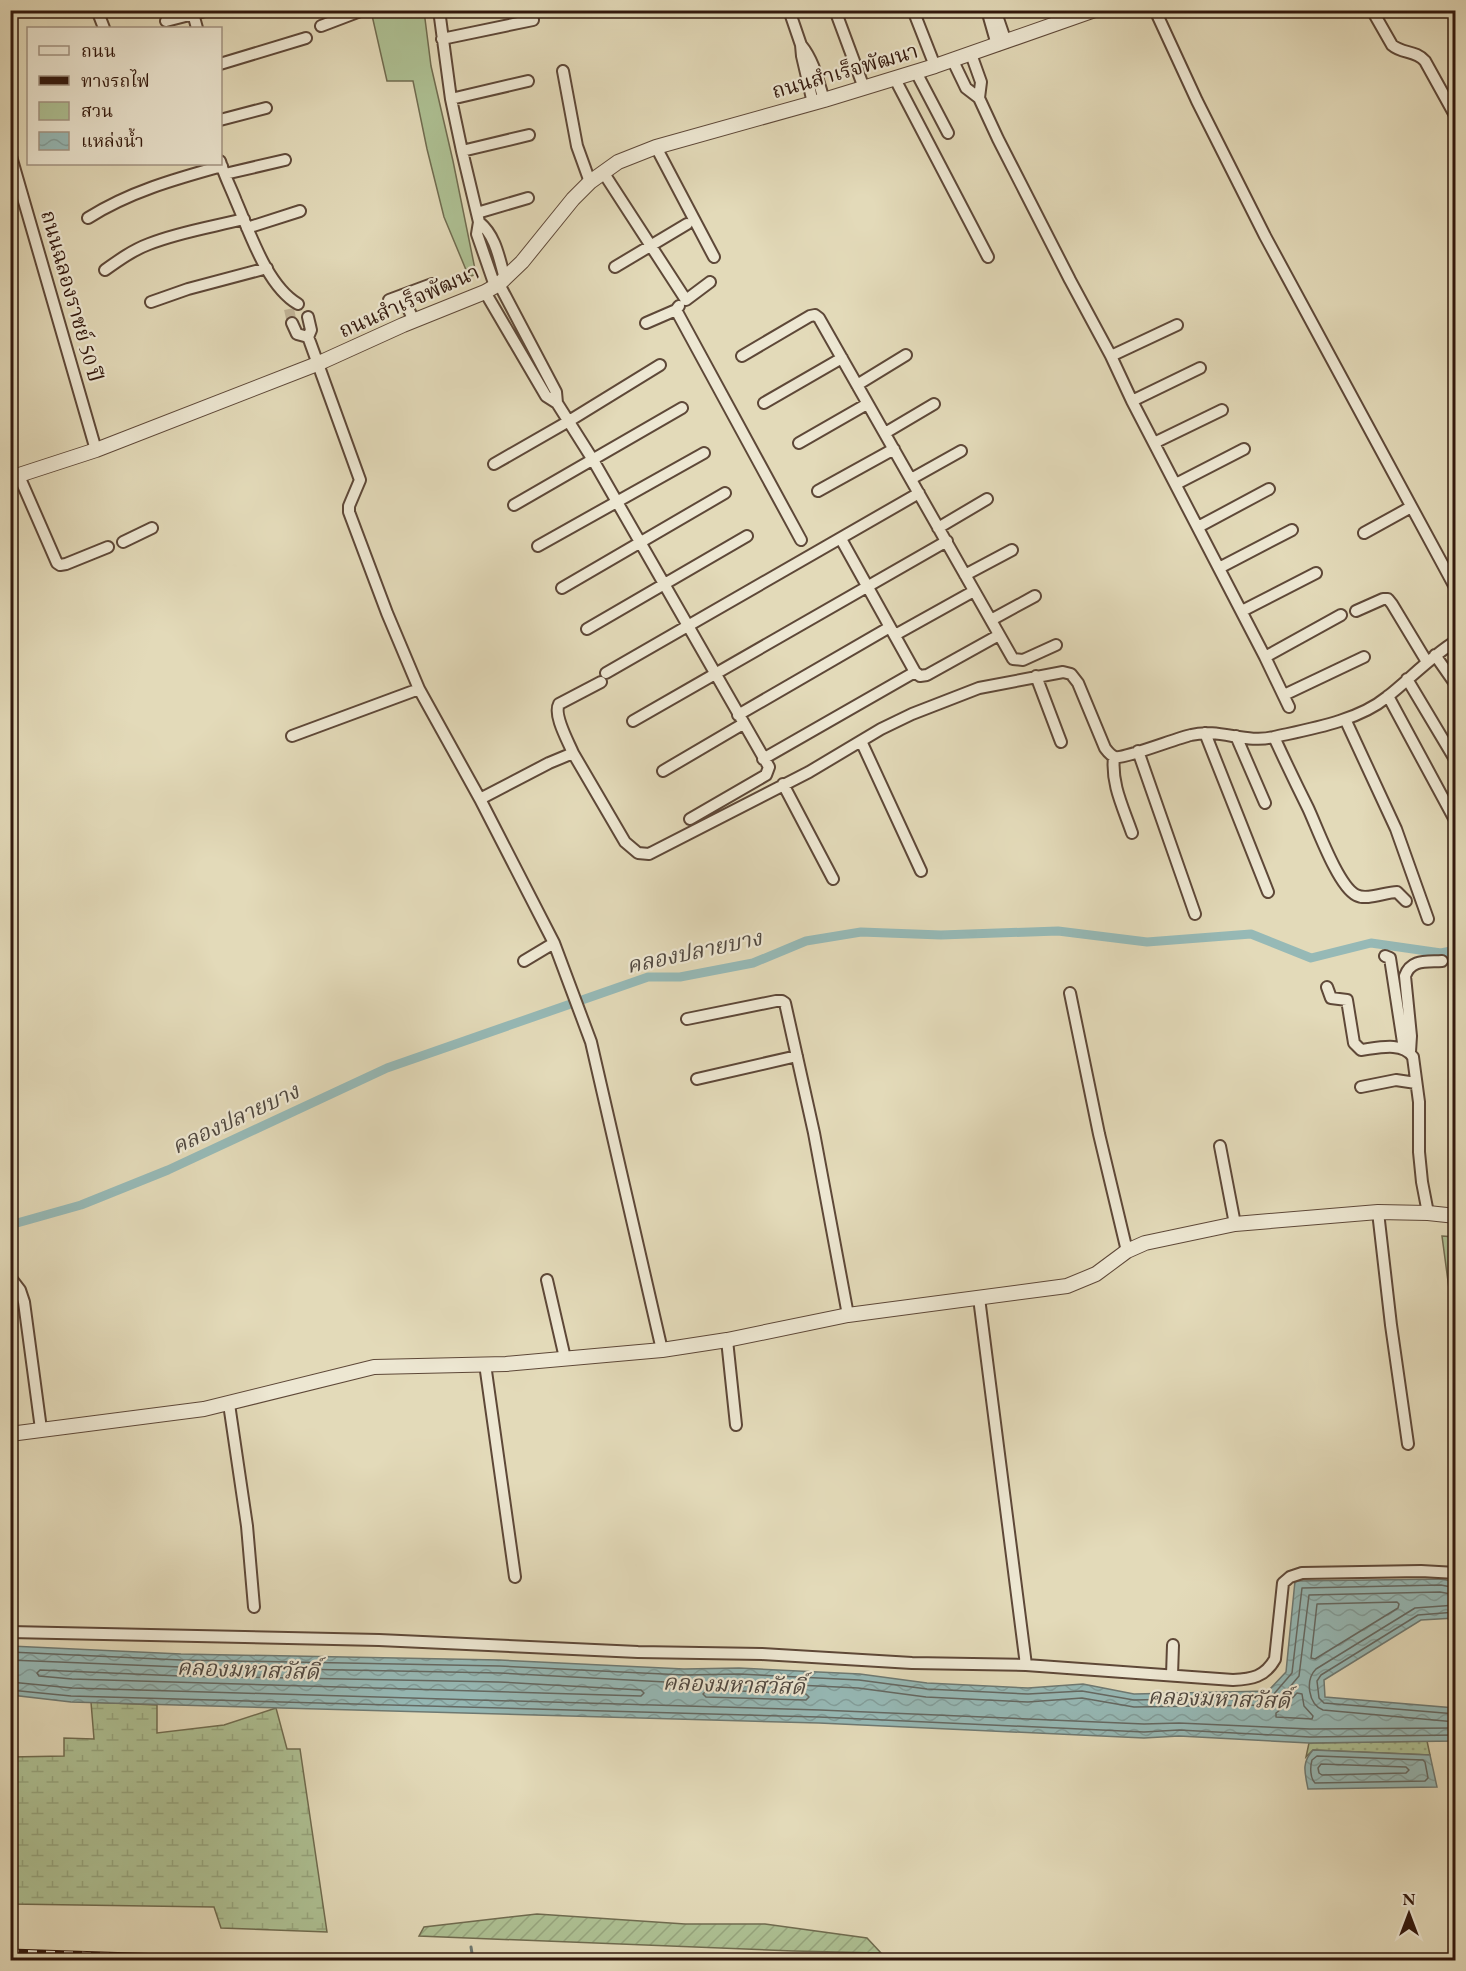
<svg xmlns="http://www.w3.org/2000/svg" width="1466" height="1971" viewBox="0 0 1466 1971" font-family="'EB Garamond','Noto Serif Thai',serif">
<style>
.grass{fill:url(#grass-dots);stroke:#706c50;stroke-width:1.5}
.wetland{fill:url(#wetland-marsh);stroke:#706c50;stroke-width:1.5}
.park{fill:#aec194;stroke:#706c50;stroke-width:1.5}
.garden{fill:url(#garden-furrows);stroke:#706c50;stroke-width:1.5}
.water{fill:url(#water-waves);stroke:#6e7972;stroke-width:1.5}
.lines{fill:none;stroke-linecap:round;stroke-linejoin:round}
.shore{stroke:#646862;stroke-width:1.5}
.stream{stroke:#6e7972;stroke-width:3}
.canal{stroke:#96b9b6;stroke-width:9}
.minor-tunnel{stroke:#c0b397;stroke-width:10;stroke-dasharray:10 5;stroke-linecap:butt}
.minor-casing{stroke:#5e4838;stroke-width:14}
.tertiary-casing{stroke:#5e4838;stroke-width:16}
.minor{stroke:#ede7d2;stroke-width:10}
.tertiary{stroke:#ede7d2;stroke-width:14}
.rail-casing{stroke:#32180d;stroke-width:5}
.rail{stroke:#ede7d2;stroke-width:3;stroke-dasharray:9;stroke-linecap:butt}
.labels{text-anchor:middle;stroke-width:4.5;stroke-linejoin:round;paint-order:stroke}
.street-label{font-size:21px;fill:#32180d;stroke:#ede7d2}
.water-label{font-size:22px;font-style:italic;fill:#504840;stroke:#ede7d2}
</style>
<defs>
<pattern id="grass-dots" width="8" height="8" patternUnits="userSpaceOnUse" patternTransform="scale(1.5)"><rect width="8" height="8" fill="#aec194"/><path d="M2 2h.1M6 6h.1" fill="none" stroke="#96a57e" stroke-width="1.8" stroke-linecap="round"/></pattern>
<pattern id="wetland-marsh" width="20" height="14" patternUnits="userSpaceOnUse" patternTransform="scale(1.5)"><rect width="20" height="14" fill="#aec194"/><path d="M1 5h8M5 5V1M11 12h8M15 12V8" fill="none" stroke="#96a57e"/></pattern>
<pattern id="garden-furrows" width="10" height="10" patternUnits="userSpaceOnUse" patternTransform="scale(1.5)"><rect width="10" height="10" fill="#aec194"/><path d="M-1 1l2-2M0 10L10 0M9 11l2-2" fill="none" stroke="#96a57e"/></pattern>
<pattern id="water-waves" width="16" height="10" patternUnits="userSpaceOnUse" patternTransform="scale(1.5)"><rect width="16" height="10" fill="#96b9b6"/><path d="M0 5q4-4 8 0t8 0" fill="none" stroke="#829e9b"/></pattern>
</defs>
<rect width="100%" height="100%" fill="#e3dab9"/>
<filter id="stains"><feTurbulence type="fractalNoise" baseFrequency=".00333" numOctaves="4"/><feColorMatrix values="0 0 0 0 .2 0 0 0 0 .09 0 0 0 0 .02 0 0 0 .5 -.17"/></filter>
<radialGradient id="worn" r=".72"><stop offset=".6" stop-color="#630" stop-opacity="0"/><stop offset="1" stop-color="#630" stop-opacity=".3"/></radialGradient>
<!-- grass -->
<path class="grass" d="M 1427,1741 L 1430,1755 L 1313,1750 L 1306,1757 L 1309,1743 Z"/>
<!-- wetland -->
<path class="wetland" d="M 91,1702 L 157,1705 L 157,1733 L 224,1725 L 276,1708 L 287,1749 L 300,1749 L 327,1932 L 221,1928 L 214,1907 L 11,1904 L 11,1757 L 64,1756 L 64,1738 L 94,1739 Z"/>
<!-- park -->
<path class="park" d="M 371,11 L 424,11 L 431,66 L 453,161 L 476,274 L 469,277 L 444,217 L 427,149 L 413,81 L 387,81 Z
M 1442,1236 L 1455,1237 L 1455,1334 Z"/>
<!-- garden -->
<path class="garden" d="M 537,1914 L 685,1924 L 765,1924 L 867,1938 L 881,1953 L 793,1951 L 419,1936 L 424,1927 Z"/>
<!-- water -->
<path class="water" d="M 1442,1579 L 1455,1582 L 1455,1618 L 1421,1620 L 1324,1680 L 1325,1697 L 1455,1708 L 1455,1741 L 1309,1743 L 1179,1736 L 1144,1738 L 819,1723 L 71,1702 L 11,1695 L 11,1646 L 181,1654 L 500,1660 L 684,1669 L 739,1668 L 860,1674 L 927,1683 L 1028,1688 L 1083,1684 L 1134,1694 L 1268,1691 L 1286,1672 L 1295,1581 Z
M 1313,1750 L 1430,1755 L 1437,1787 L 1308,1789 C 1305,1773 1301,1763 1313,1750 Z"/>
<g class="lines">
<!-- shore -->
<path class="shore" d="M 1397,1602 L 1399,1604 L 1398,1608 L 1315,1659 L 1311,1658 L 1317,1604 Z
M 1456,1605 L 1415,1608 L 1316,1669 C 1305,1680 1308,1704 1323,1710 L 1456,1722
M 1456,1612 L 1418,1615 L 1321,1675 L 1317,1681 L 1319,1698 L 1324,1703 L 1456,1714
M 10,1652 L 181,1660 L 500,1666 L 684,1675 L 739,1674 L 859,1680 L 927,1689 L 1028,1694 L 1082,1691 L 1134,1700 L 1268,1697 L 1273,1695 L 1292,1673 L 1302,1588 L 1441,1585 L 1456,1588
M 10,1660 L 181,1667 L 500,1673 L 684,1683 L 739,1682 L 858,1688 L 926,1697 L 1028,1702 L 1082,1698 L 1134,1707 L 1268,1705 L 1278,1701 L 1299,1676 L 1309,1595 L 1440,1592 L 1456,1595
M 40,1670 L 181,1676 L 500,1682 L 641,1690 L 644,1693 L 641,1696 L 72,1679 L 39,1676 L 37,1673 Z
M 10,1682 L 72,1688 L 820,1710 L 1144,1724 L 1179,1723 L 1310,1729 L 1456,1728
M 10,1690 L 71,1696 L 819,1717 L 1144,1732 L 1179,1730 L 1310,1737 L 1456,1735
M 706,1691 L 739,1691 L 806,1694 L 809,1697 L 806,1700 L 706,1697 L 703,1694 Z
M 1297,1693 L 1302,1694 L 1304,1706 L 1313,1716 L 1312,1719 L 1276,1717 L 1276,1713 L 1284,1707 Z
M 1317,1756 L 1423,1760 L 1425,1762 L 1428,1778 L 1425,1781 L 1315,1783 C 1310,1778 1310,1767 1312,1760 Z
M 1321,1764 L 1406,1767 L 1409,1770 L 1406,1773 L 1322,1775 L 1319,1773 L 1318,1768 Z"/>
<!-- stream -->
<path class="stream" d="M 471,1947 L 473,1960"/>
<!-- canal -->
<path class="canal" d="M 10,1225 L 81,1205 L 168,1170 L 387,1068 L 648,977 L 680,977 L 753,963 L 806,941 L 861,932 L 941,935 L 1058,931 L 1147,942 L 1251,934 L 1311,958 L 1371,943 L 1441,953 L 1456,950"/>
<!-- minor-tunnel -->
<path class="minor-tunnel" d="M 289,309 L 292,323"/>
<!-- minor casing -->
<g class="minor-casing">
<path id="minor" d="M 97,10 L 104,28
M 192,10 L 197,28
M 439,10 L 451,99 L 462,151 L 479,222 L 477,234 L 495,286
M 789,10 L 801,45 L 802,56 L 813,103
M 835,10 L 864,88
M 913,10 L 935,66
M 987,10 L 997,45
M 995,10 L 1006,42
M 1155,10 L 1197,101 L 1265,236 L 1456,589
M 1372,10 L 1392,45 C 1402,54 1416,50 1425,61 L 1456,117
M 166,21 L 209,10
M 321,26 L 363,10
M 442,39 L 533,20
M 801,45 C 814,61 818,81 824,100
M 971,54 L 981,82 L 979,98
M 953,61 L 966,88 L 979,98 L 998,139 L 1070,280 L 1111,356 L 1132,401 L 1265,657 L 1289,707
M 220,64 L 306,38
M 563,71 L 577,146 L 590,182
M 916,72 L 948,133
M 895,79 L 988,257
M 451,99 L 528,81
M 220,120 L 266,108
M 656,147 L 714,257
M 462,151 L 529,135
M 10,153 L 96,450
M 220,161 C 224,175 231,188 236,201 C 250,233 267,286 298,304
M 603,172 L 686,300 L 710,282
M 225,174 L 285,160
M 477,213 L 528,198
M 88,218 C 129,192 175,179 222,166
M 479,222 C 496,236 499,258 505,279
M 247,228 L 300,211
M 615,267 L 687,224
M 105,270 C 119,260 133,250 149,244 C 179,232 212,227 244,219
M 499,284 L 556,392 L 557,403
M 485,292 L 546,396 L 557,403 L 593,460 L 769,767 L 766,775 L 690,819
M 402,295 L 414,321
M 389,300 L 432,284
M 151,302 L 188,289 L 267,268
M 676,310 L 801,540
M 308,317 L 311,330 L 308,337 L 310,342 L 360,480 L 349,506 L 349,512 L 387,613 L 419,689 L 480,799 L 554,943 L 591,1042 L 662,1350
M 292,323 L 297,334 L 308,337
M 646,323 L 676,310 L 679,306
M 742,356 L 810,316 L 815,315 L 819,318 L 1013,659 L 1023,660 L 1056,645
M 1111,356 L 1177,325
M 857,385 L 906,355
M 1132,401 L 1200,368
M 764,403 L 842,358
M 885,433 L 934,404
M 799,443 L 867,404
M 1154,443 L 1222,410
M 494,464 L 569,421 L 660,365
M 19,476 L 57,563 L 60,565 L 66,564 L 108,547
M 911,479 L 961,451
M 1176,484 L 1244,449
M 818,491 L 894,449
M 514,505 L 682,408
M 1198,527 L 1269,489
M 938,528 L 987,499
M 1364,533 L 1411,507
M 841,539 L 915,672 L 920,676 L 927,675 L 999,635
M 123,542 L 152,528
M 538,546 L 704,453
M 1219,568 L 1292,530
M 965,575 L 1012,550
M 562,588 L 725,493
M 1242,611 L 1316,573
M 1356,611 L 1383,599 L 1388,599 L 1392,604 L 1427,662
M 991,620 L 1035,596
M 587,629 L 747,536
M 895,635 L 974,591
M 1435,655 L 1456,685
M 1265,657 L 1341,615
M 606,673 L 919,493
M 1036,676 L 1061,742
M 1407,679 L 1456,761
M 1284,695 L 1364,657
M 1388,696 L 1456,822
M 738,715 L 890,627
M 1345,719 L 1396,829 L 1428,919
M 633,721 L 947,541
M 1205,733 L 1268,892
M 292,736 L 419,689
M 1236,736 L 1265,803
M 1274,737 C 1310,729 1358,721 1387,697 C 1410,679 1430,657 1456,641
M 861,741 L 921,871
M 1138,751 L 1195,914
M 573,753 C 568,741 553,715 559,704 L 601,682
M 1114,757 C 1111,784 1123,807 1132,833
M 763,759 L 915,672
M 663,771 L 743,724
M 783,784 L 833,879
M 480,799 L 549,763 L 573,753 L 625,842 L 638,853 L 649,854 L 809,772 L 881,729 L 912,714 L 979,688 L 1063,672 L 1071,674 L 1078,683 L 1105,748 C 1108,752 1110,755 1115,757 C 1124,759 1177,738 1191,735 C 1219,728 1246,744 1274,737 C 1285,761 1296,784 1308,808 C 1317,827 1338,886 1356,895 C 1367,901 1385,892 1397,892 L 1406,901
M 1385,956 L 1390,958 L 1404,1049
M 524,961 L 554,943
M 1327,987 L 1331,998 L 1347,1000 L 1354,1043 L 1361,1050 C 1377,1048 1403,1041 1413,1057 L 1419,1102 L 1419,1152 L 1422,1182 L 1428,1213
M 1070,993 L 1099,1134 L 1127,1251
M 687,1019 L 776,1001 L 782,1001 L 785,1003 L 814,1133 L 848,1315
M 1410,1052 L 1411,1036 L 1405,976 C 1411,959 1426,962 1442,961
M 697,1079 L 797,1056
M 1361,1087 L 1396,1080 L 1416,1083
M 1220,1146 L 1235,1224
M 1378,1212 L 1391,1325 L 1408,1444
M 10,1277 L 20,1290 L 24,1302 L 41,1429
M 547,1280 L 565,1358
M 979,1298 L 1026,1665
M 727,1340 L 736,1425
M 485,1364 L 515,1577
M 229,1404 L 247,1526 L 254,1607
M 10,1632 L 379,1640 L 638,1652 L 762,1654 L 912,1663 L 1026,1665 L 1233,1680 C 1252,1679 1265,1677 1275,1659 L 1283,1583 L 1290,1577 L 1302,1573 L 1421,1571 L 1456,1573
M 1172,1675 L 1173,1645"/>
</g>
<!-- tertiary casing -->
<g class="tertiary-casing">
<path id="tertiary" d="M 10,478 L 96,450 L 317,364 L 403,325 L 485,292 L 499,284 L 522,262 L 573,199 L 590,182 L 618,162 L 656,147 L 824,100 L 935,66 L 1095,10
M 10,1434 L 204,1409 L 374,1367 L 506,1364 L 662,1350 L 727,1340 L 848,1315 L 1067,1286 L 1096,1274 L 1127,1251 L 1145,1243 L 1235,1224 L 1378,1212 L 1428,1213 L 1456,1216"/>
</g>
<!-- minor -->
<use href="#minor" class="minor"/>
<!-- tertiary -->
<use href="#tertiary" class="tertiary"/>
<!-- rail casing -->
<g class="rail-casing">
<path id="rail" d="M 10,1951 L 285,1960"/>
</g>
<!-- rail -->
<use href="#rail" class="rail"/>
</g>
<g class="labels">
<!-- street labels -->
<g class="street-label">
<text transform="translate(845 71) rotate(-16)" y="7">ถนนสำเร็จพัฒนา</text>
<text transform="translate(72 296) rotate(74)" y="7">ถนนฉลองราชย์ 50 ปี</text>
<text transform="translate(409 301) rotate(-24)" y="7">ถนนสำเร็จพัฒนา</text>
</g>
<!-- water labels -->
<g class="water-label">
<text transform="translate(694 951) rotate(-12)" y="8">คลองปลายบาง</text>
<text transform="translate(235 1118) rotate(-25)" y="8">คลองปลายบาง</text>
<text transform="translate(248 1669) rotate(2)" y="8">คลองมหาสวัสดิ์</text>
<text transform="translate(734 1684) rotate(2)" y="8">คลองมหาสวัสดิ์</text>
<text transform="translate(1219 1698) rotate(2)" y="8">คลองมหาสวัสดิ์</text>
</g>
</g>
<!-- margin -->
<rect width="1466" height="1971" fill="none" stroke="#e3dab9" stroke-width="36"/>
<rect x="12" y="12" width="1442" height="1947" fill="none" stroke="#32180d" stroke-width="3"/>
<rect x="18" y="18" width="1430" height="1935" fill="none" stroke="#32180d" stroke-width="1.5"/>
<!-- legend -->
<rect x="27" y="27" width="195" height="138" fill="#ede7d2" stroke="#a29483" stroke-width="1.5"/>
<rect x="39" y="46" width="30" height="9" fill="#ede7d2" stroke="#a29483" stroke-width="1.5"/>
<text x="81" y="57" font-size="18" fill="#32180d">ถนน</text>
<rect x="39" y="76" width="30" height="9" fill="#32180d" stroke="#a29483" stroke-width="1.5"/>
<text x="81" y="87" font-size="18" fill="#32180d">ทางรถไฟ</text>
<rect x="39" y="102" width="30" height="18" fill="#aec194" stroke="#a29483" stroke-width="1.5"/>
<text x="81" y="117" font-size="18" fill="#32180d">สวน</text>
<rect x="39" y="132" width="30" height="18" fill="url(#water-waves)" stroke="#a29483" stroke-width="1.5"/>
<text x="81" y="147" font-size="18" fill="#32180d">แหล่งน้ำ</text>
<!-- north arrow -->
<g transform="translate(1409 1914)" stroke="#ede7d2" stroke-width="4.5" paint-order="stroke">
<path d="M0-4.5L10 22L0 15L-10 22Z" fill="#32180d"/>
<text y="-9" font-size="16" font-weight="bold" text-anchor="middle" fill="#32180d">N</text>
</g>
<rect width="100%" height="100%" filter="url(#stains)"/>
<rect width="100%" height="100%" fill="url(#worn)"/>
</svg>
